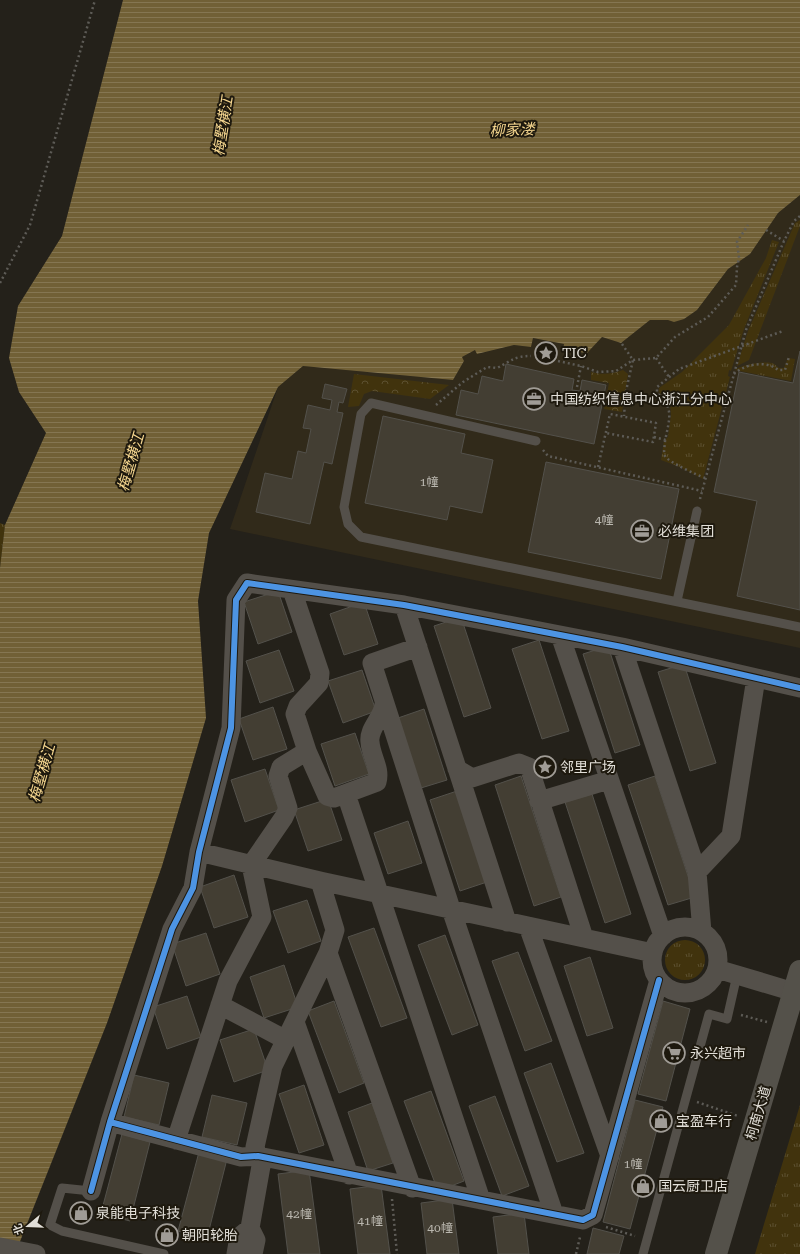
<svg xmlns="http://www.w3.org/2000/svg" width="800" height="1254" viewBox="0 0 800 1254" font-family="'Roboto Serif','Noto Sans SC',serif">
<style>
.built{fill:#312a1a}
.grass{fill:url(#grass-tufts)}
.forest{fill:url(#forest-crowns)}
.water{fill:url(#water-rules)}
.building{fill:#433e33;stroke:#53514b}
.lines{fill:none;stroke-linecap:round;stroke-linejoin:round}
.path{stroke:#5d5b56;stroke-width:2.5;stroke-dasharray:2 3;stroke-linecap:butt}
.service{stroke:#54504a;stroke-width:9}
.minor{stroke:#54504a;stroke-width:19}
.secondary{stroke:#54514a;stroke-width:22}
.cycleway-casing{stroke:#1e190e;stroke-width:8}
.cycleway{stroke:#4d94e3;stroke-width:6}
.labels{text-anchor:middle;stroke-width:4;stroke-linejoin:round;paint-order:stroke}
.number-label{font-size:12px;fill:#bab7af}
.poi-label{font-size:14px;fill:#e2dfd8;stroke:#1e190e;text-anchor:start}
.street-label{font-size:14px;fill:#e2dfd8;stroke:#1e190e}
.water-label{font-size:15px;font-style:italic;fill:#f7d890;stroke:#1e190e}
</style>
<defs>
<pattern id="grass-tufts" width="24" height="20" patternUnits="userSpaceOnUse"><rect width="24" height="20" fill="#41330d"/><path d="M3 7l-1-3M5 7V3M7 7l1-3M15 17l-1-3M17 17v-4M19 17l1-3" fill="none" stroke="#5c5030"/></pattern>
<pattern id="forest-crowns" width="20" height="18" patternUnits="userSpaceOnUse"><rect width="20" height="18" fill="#41330d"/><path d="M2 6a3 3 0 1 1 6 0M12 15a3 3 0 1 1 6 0" fill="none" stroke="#5c5030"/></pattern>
<pattern id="water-rules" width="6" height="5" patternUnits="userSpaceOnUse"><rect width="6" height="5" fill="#716036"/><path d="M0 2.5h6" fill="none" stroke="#857652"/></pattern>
</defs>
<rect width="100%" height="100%" fill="#24211a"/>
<!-- built -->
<path class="built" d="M 800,195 L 800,648 L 230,529 L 278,387 L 303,366 L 453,380 L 464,361 L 462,357 L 475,350 L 478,354 L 514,345 L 531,347 L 533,338 L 564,344 L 563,350 L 602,337 L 621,343 L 650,320 L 668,320 L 697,310 L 728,269 L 778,213 Z"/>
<!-- grass -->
<path class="grass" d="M 800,220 L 800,226 L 749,360 L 737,366 L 748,331 L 795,223 Z
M 772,240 L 779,242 L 744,329 L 731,371 L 729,370 L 728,376 L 730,377 L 703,479 L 680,467 L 661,460 L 664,441 L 668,437 L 671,415 L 670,403 L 659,392 L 659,388 L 682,372 L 729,325 L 766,258 Z
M 788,358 L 795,359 L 791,381 L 735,370 C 742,365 767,360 774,364 C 776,365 777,367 779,368 L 784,368 Z
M 0,523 L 5,525 L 0,569 Z
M665 960a20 20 0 1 1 40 0a20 20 0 1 1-40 0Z
M 800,1105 L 800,1254 L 755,1254 Z"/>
<!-- forest -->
<path class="forest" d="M 623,370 L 628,374 L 622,412 L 604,409 L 609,383 L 591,380 L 591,372 C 601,375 614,374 623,370 Z
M 354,374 L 449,385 L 430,399 L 372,391 L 364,394 L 359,406 L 348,407 Z"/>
<!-- water -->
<path class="water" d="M 123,0 L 800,0 L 800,195 L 778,213 L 750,254 L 728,269 L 697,310 L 684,319 L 674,322 L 668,320 L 650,320 L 621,343 L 602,337 L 587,353 L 563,350 L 564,344 L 533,338 L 531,347 L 514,345 L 477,354 L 475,350 L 462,357 L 464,361 L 453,380 L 303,366 L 278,387 L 209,533 L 198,601 L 206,718 L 162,866 L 107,1023 L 15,1254 L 0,1254 L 0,568 L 5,525 L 46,433 L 19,392 L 9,358 L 18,306 L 62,236 Z"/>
<!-- building -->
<path class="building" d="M 800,351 L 800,610 L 737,596 L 757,501 L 714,492 L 739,372 L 793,383 Z
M 506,364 L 574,379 L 572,390 L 580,391 L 582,380 L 606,385 L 594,444 L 456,415 L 461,390 L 478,394 L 482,376 L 503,381 Z
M 325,384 L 347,389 L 343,403 L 339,402 L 337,412 L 343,413 L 332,464 L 324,462 L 310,524 L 256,512 L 265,473 L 292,479 L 298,451 L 306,453 L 311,429 L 303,428 L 308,405 L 330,410 L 332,400 L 322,398 Z
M 383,416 L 465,434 L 461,453 L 493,460 L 482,513 L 450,506 L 447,520 L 365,503 Z
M 546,462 L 679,489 L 661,579 L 528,552 Z
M 278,591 L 292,632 L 258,644 L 244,602 Z
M 364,602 L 378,644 L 344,655 L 330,614 Z
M 461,617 L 491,708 L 464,717 L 434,626 Z
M 539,640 L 569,731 L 542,739 L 512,649 Z
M 608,646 L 640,745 L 615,753 L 583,654 Z
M 279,650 L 294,691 L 260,703 L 246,661 Z
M 684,664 L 716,763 L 690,771 L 658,672 Z
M 362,670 L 376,711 L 343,723 L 328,681 Z
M 273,707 L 287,749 L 253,760 L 239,719 Z
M 424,709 L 447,780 L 421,788 L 398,718 Z
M 355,733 L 369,774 L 335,786 L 321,744 Z
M 265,769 L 279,810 L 245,822 L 231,780 Z
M 521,776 L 561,897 L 534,906 L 495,785 Z
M 655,776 L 695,897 L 668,905 L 628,785 Z
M 457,791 L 487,882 L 460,891 L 430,800 Z
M 592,794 L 631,914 L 605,923 L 565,802 Z
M 328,799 L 342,840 L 308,851 L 294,810 Z
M 408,821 L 422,863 L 388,874 L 374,833 Z
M 234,875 L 248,917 L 214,928 L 200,887 Z
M 307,900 L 321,941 L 288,953 L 273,911 Z
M 374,928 L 407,1018 L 381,1027 L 348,937 Z
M 206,933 L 220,974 L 186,986 L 172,944 Z
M 445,935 L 478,1025 L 452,1035 L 418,945 Z
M 518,952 L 552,1041 L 525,1051 L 492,961 Z
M 590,957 L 613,1028 L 587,1036 L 564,966 Z
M 284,965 L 298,1007 L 264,1018 L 250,977 Z
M 187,996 L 201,1037 L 167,1049 L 153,1007 Z
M 334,1001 L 364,1083 L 339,1093 L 308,1011 Z
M 663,1001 L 690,1009 L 666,1101 L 638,1094 Z
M 254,1029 L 268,1070 L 234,1082 L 220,1040 Z
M 551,1063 L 584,1153 L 557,1162 L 524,1073 Z
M 134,1075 L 169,1083 L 159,1125 L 124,1117 Z
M 304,1085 L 324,1145 L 299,1153 L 279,1094 Z
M 431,1091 L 464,1181 L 438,1191 L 404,1101 Z
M 212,1095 L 247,1103 L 237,1145 L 202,1137 Z
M 495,1096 L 529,1186 L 502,1196 L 469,1106 Z
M 635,1100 L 663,1107 L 630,1229 L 603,1222 Z
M 372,1103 L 393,1163 L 368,1171 L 348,1112 Z
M 122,1134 L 150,1142 L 130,1221 L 101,1213 Z
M 199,1152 L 227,1159 L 207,1238 L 178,1231 Z
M 309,1170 L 320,1254 L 288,1254 L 278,1174 Z
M 381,1185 L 390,1254 L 358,1254 L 350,1189 Z
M 452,1199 L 459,1254 L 427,1254 L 421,1203 Z
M 524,1213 L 529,1254 L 498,1254 L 493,1217 Z
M 593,1228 L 624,1236 L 619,1254 L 587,1254 Z"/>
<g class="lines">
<!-- path -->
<path class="path" d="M 766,230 L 784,241
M 0,283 L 30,225 L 95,0
M 622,344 L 633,360 L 626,391 L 624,416
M 656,358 L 669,377
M 558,361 L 581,366 L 598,372 L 616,371 L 633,360 L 656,358 L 675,337 L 708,317 L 736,285 L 737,267 L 739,258 L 737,242 L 748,225
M 734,374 C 744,364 767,360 778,370 L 785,370 L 789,357
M 577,387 L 581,366
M 436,405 L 463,382 L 487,367 L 497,368 C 511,361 514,356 531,356
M 654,437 L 666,440
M 543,450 L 548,456 L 702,491
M 598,467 L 610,414 L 656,423 L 653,442 L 606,433
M 705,478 C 697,475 668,462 665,456 C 663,451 665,446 665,441 C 669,420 675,408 657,393 L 657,387 L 679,369 L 783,331
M 700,499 L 746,330 L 784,241 L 794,221 L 800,216
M 741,1015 L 767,1022
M 697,1102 L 738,1116
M 392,1199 L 397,1254
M 606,1227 L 635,1236
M 576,1254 L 580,1237"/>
<!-- service -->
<path class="service" d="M 536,441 L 371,403 L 361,414 L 344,507 L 348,524 L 361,537 L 800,627
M 677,601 L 697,511
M 91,1191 L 62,1188 L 50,1225 L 62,1231 L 164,1254
M 643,1254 L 709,1014 L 727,1019 L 737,975"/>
<!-- minor -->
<path class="minor" d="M 404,605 L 507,922
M 560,635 L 663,936
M 418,647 L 372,663 L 451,909 L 554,1214
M 622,647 L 697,872 L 702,932
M 307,751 L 327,796 L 334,798 L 377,782 C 381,768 371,757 370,742 C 368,728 383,718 384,704
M 457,769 L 472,778 L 519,763 L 529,767 L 584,938
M 346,794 L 481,1200
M 539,801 L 609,780
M 199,852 L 320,881 L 653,953
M 697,872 L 731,836 L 756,678
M 528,926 L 610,1156
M652 960a33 33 0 1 1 66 0a33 33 0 1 1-66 0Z
M 328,953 L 412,1188
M 717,969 L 794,992
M 220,1005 L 286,1040
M 295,1022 L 349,1175
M 110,1122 L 241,1157 L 258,1156 L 583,1220 L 593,1215 L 659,980
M 176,1140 L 228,981 L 262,917 L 251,865 L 284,817 L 288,808 L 278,776 L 281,767 L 307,751 L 295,714 L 298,706 L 319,683 L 320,673 L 292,590
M 91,1191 L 110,1122 L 172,929 L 193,888 L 199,852 L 231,728 L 236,600 L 247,583 L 404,605 L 560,635 L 622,647 L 800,688
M 250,1228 L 261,1166 L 255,1147 L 273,1066 L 328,953 L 335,930 L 320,881
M 0,1247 L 36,1254
M 236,1254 L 239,1237 L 250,1228 L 256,1240 L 253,1254"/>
<!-- secondary -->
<path class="secondary" d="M 716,1254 L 800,971"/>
<!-- cycleway casing -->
<g class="cycleway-casing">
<path id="cycleway" d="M 110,1122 L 241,1157 L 258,1156 L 583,1220 L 593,1215 L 659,980
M 91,1191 L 110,1122 L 172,929 L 193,888 L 199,852 L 231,728 L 236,600 L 247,583 L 404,605 L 560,635 L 622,647 L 800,688"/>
</g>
<!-- cycleway -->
<use href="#cycleway" class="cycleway"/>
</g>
<!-- icons -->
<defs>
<g id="sight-ring" transform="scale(1.15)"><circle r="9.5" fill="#1e190e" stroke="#a09c96" stroke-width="1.5"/><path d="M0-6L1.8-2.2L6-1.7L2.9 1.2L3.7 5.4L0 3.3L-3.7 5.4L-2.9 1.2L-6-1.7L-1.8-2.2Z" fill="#a09c96"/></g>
<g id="office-ring" transform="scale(1.15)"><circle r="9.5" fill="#1e190e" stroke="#a09c96" stroke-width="1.5"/><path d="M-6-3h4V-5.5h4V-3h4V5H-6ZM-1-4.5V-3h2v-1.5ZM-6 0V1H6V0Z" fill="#a09c96"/></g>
<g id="supermarket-ring" transform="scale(1.15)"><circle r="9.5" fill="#1e190e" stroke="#a09c96" stroke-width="1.5"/><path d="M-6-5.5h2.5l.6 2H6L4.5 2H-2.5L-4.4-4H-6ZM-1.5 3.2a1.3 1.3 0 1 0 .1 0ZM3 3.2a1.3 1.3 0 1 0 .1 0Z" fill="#a09c96"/></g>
<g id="shop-ring" transform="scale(1.15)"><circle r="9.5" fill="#1e190e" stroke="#a09c96" stroke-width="1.5"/><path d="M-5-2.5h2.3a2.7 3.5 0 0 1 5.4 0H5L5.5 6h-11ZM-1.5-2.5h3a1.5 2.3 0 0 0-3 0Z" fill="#a09c96"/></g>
</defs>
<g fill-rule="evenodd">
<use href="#sight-ring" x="546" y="353"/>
<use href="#office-ring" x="534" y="399"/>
<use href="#office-ring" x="642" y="531"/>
<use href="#sight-ring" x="545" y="767"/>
<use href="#supermarket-ring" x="674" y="1053"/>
<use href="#shop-ring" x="661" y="1121"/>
<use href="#shop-ring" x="643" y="1186"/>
<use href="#shop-ring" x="81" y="1213"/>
<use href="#shop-ring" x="167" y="1235"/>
</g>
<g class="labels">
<!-- number labels -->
<g class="number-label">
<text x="429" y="486">1幢</text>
<text x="604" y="524">4幢</text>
<text x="633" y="1168">1幢</text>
<text x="299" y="1218">42幢</text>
<text x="370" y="1225">41幢</text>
<text x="440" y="1232">40幢</text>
</g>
<!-- poi labels -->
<g class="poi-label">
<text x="562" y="358">TIC</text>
<text x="550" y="404">中国纺织信息中心浙江分中心</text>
<text x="658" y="536">必维集团</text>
<text x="560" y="772">邻里广场</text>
<text x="690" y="1058">永兴超市</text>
<text x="676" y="1126">宝盈车行</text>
<text x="658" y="1191">国云厨卫店</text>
<text x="96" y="1218">泉能电子科技</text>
<text x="182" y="1240">朝阳轮胎</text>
</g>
<!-- street labels -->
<g class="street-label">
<text transform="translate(758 1113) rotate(-74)" y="5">柯南大道</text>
</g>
<!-- water labels -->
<g class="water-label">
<text transform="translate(223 126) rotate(-81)" y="5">梅墅横江</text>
<text transform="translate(512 130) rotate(-2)" y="5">柳家溇</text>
<text transform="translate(131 462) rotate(-74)" y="5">梅墅横江</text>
<text transform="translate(42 773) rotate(-74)" y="5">梅墅横江</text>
</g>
</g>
<!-- north arrow -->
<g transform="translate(28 1226) rotate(251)" stroke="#1e190e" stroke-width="3" paint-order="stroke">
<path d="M0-3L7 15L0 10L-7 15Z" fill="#e2dfd8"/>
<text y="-6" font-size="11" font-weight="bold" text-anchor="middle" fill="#e2dfd8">北</text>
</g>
</svg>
